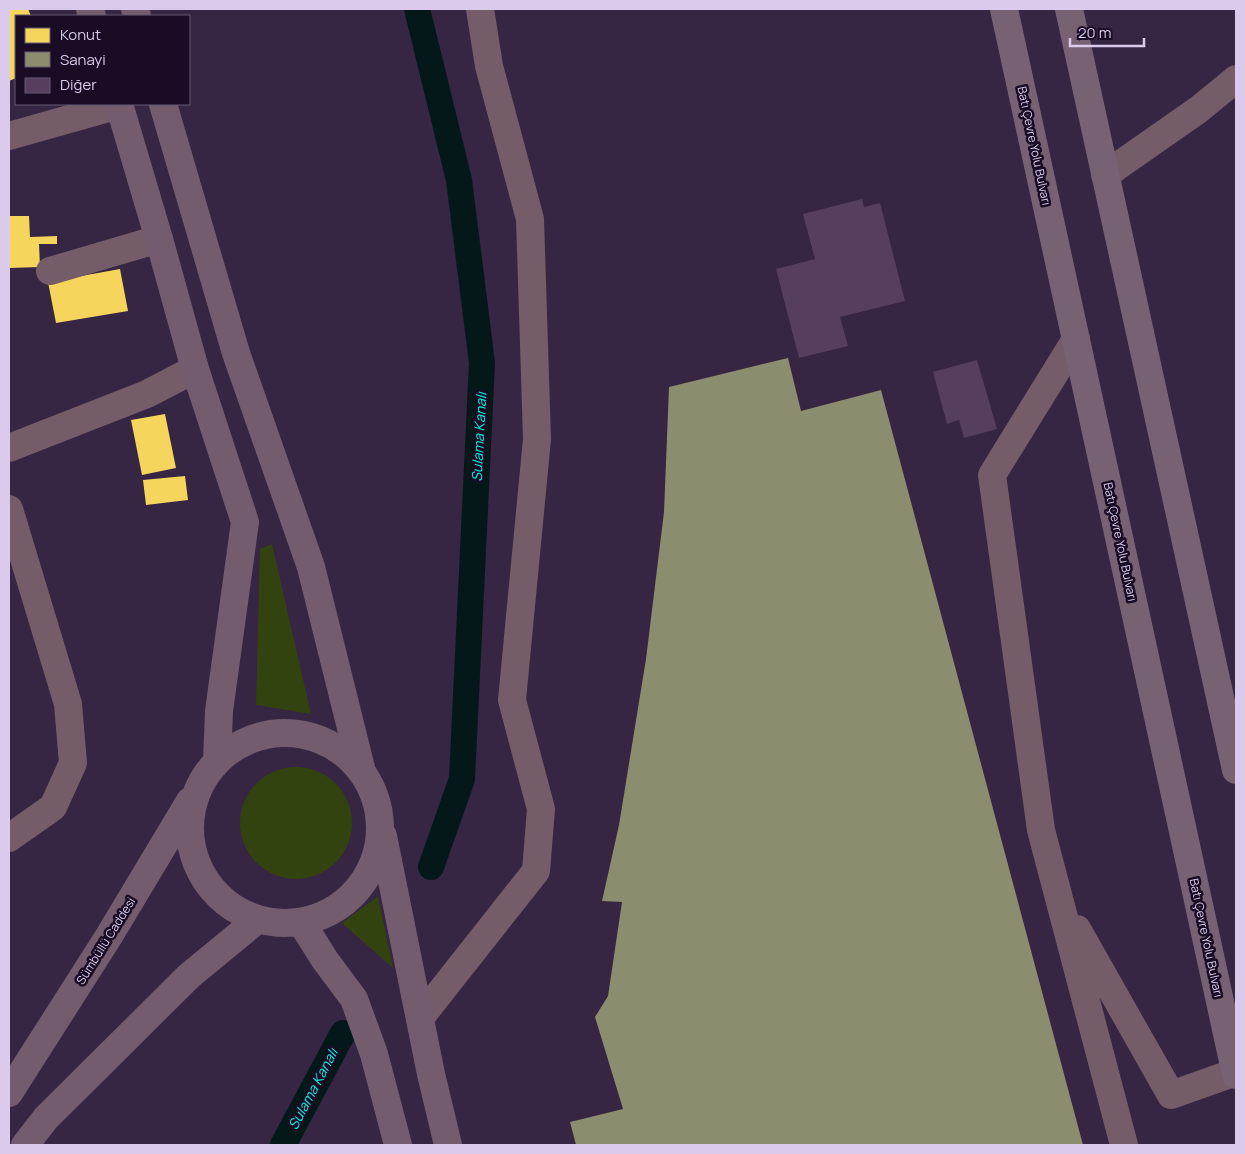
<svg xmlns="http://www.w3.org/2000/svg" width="1245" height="1154" viewBox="0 0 1245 1154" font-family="Manrope,sans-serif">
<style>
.green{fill:#334310}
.homes{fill:#f6d55c}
.industry{fill:#8c8c6e}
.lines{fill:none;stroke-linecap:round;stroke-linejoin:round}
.canal{stroke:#051819;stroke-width:26}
.building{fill:#563e5e}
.minor{stroke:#745c68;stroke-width:28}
.major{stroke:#725c6e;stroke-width:28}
.highway{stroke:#766273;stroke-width:28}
.labels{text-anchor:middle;stroke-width:5;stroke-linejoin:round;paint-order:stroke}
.street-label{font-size:12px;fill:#dbcaec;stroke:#190c24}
.water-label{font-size:14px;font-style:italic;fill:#02f7e9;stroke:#190c24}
</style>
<rect width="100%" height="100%" fill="#362543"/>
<!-- green -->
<path class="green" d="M 272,544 L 311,714 L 256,705 L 260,549 Z
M240 823a56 56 0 1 1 112 0a56 56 0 1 1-112 0Z
M 378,896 L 393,968 L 342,923 Z"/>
<!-- homes -->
<path class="homes" d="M 9,9 L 28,9 L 31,16 L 16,16 L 16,78 L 9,81 Z
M 9,216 L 29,216 L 30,237 L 57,236 L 57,244 L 39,244 L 40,267 L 9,268 Z
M 120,269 L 128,311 L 56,323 L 48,282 Z
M 165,414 L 176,468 L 142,475 L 131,420 Z
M 185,476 L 188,500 L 146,505 L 143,480 Z"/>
<!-- industry -->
<path class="industry" d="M 788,358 L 801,411 L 881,390 L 1083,1145 L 576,1145 L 570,1122 L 623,1109 L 595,1017 L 608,996 L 622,902 L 602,901 L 619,825 L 646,659 L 664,512 L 669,387 Z"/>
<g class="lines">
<!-- canal -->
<path class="canal" d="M 417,9 L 459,180 L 482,363 L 462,779 L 431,867
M 283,1145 L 343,1033"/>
</g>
<!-- building -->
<path class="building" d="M 862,199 L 864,207 L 880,203 L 905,301 L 840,317 L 848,346 L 799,358 L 776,269 L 815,259 L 803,214 Z
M 977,360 L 997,429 L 964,438 L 959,420 L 947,424 L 933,372 Z"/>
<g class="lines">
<!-- minor -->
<path class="minor" d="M 9,136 L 119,105
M 1105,175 L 1198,110 L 1236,79
M 50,271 L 159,239
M 1076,339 L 992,475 L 1041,830 L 1124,1145
M 9,448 L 147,394 L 195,369
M 9,509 L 68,704 L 73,763 L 53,807 L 9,838
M 1077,929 L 1171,1095 L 1236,1072
M 420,1018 L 536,871 L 541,809 L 512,700 L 537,439 L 530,219 L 489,66 L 480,9"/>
<!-- major -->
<path class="major" d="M 90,9 L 92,16
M 135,9 L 137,16
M 119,104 L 159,239 L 195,369 L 245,522 L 219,711 L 217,760
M 163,104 L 236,353 L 311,567 L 361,768
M190 828a95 95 0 1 1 190 0a95 95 0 1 1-190 0Z
M 383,836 L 431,1074 L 448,1145
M 301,922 L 325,960 L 354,999 L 374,1054 L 398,1145
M 9,1093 L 109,936 L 190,801
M 25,1145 L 46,1118 L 189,976 L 257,920"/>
<!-- highway -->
<path class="highway" d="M 1004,9 L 1236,1075
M 1069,9 L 1236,770"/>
</g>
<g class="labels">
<!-- street labels -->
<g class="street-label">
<text transform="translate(1034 146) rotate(78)" y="4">Batı Çevre Yolu Bulvarı</text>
<text transform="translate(1120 542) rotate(78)" y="4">Batı Çevre Yolu Bulvarı</text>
<text transform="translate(1206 938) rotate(78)" y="4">Batı Çevre Yolu Bulvarı</text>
<text transform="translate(106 941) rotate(-58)" y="4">Sümbüllü Caddesi</text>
</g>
<!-- water labels -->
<g class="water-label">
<text transform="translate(479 437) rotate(-87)" y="5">Sulama Kanalı</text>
<text transform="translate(313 1089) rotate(-62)" y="5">Sulama Kanalı</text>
</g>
</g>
<!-- border -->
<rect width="1245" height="1154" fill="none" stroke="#dbcaec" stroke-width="20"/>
<!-- legend -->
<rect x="15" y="15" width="175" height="90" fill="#190c24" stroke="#675874"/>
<rect x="25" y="28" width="25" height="15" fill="#f6d55c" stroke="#675874"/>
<text x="60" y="40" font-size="15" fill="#dbcaec">Konut</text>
<rect x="25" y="52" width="25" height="15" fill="#8c8c6e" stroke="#675874"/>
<text x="60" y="65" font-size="15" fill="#dbcaec">Sanayi</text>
<rect x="25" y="78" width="25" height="15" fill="#563e5e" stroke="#675874"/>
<text x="60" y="90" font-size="15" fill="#dbcaec">Diğer</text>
<!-- scale -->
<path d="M1070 38v8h74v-8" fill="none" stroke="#dbcaec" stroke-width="2.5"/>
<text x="1078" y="38" font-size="15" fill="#dbcaec" stroke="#190c24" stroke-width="4" paint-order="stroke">20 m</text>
</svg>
